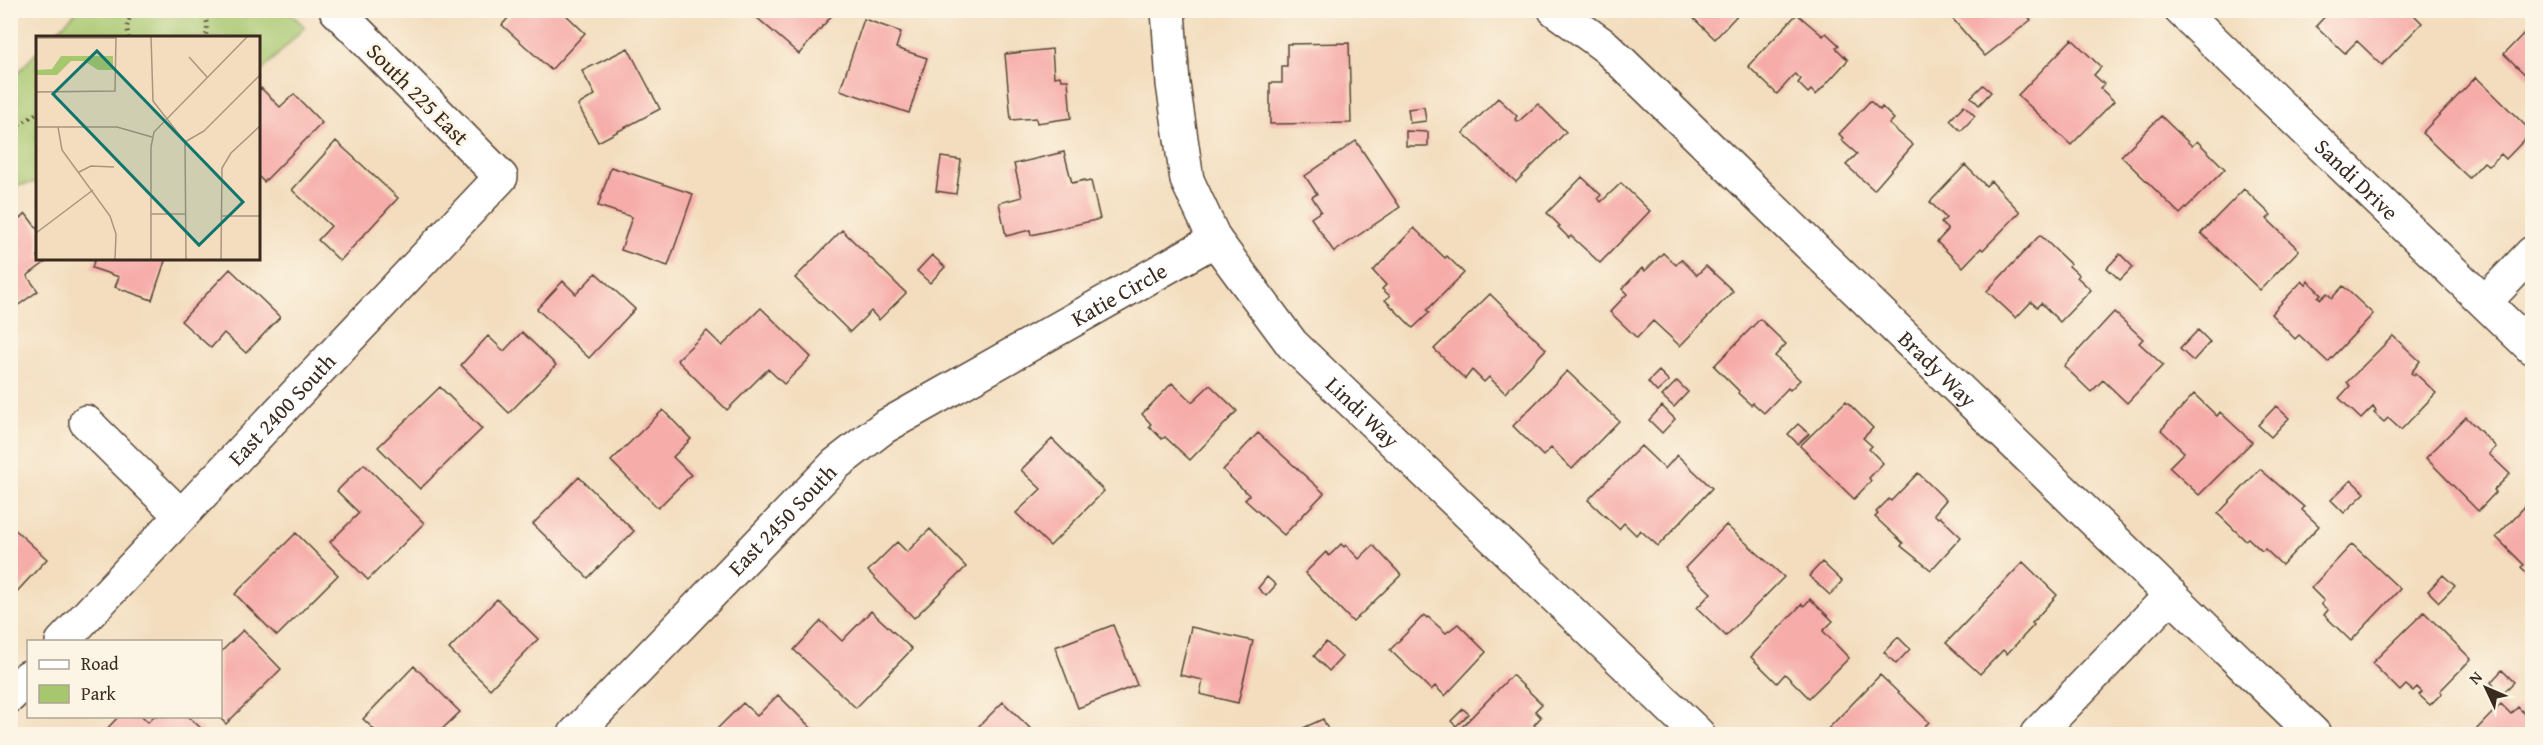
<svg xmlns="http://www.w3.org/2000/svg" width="2543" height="745" viewBox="0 0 2543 745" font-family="'Gentium Book Plus',serif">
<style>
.green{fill:#a7c76f;stroke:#717846;stroke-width:1.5}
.building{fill:#f6adaa}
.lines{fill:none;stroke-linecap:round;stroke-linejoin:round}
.minor-casing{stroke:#574536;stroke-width:36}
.path{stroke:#574536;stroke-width:4;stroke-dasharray:1.5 4.5;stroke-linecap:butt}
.minor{stroke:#fff;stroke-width:33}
.labels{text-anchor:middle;stroke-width:5;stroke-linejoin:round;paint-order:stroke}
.street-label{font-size:22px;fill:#3b2a1e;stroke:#fcf5e5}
.inset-road{fill:none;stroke:#a9957e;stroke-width:1.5}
.view{fill:#0f766e;fill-opacity:0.15;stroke:#0f766e;stroke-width:3}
.inset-edge{fill:none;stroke:#3b2a1e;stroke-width:3}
</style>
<rect width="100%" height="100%" fill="#fcf5e5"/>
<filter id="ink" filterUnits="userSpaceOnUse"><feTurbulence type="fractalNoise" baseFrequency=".0167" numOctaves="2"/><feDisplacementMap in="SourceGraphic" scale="12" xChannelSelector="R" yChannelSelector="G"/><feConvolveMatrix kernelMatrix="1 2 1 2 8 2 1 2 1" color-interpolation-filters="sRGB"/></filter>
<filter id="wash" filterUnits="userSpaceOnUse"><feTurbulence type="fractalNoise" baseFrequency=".008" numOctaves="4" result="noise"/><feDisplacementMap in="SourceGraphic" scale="24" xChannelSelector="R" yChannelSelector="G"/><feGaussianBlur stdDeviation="1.35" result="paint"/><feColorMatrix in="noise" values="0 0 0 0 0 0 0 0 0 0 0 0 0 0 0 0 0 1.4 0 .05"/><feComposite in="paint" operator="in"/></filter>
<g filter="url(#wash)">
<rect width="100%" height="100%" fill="#f3ddbe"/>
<!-- green -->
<path class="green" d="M 78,10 L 288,11 L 305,27 L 258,75 L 258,38 L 51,37 Z
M 37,52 L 37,182 L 11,187 L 11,80 Z"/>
<g id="blocks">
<!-- building -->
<path class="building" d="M 515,10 L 561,10 L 585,33 L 551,70 L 502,25 Z
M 748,10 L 829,10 L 833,14 L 799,54 Z
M 1685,10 L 1742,10 L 1715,39 Z
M 1945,10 L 2023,10 L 2031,20 L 1985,56 Z
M 2331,10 L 2409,10 L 2422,23 L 2382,65 L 2357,41 L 2345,53 L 2316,26 Z
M 1797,14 L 1823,36 L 1826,33 L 1839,45 L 1836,48 L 1848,60 L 1816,95 L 1811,90 L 1808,93 L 1798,83 L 1801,79 L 1795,74 L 1777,94 L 1748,66 Z
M 864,19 L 901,32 L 896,48 L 927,58 L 909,113 L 840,90 Z
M 2532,20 L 2532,81 L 2504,54 L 2528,29 L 2525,27 Z
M 2072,39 L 2101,67 L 2094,75 L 2104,84 L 2100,88 L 2114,101 L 2071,145 L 2018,95 Z
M 1349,43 L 1351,123 L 1270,124 L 1270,83 L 1282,83 L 1282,66 L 1287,66 L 1287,44 Z
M 628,48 L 660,109 L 598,142 L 578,105 L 595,95 L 582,71 Z
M 1052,49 L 1054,77 L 1060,76 L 1061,80 L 1068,80 L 1071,118 L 1037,123 L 1036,118 L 1011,120 L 1005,54 Z
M 2476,77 L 2532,132 L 2506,159 L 2501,154 L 2489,166 L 2484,162 L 2469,178 L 2422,133 Z
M 1983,85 L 1991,92 L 1979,105 L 1971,97 Z
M 261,88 L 280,107 L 294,94 L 322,123 L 264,182 L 258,176 L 258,91 Z
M 1498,98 L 1517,116 L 1515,119 L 1518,122 L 1538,104 L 1566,132 L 1516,182 L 1463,133 Z
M 1870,101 L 1880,110 L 1882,107 L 1894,119 L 1889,124 L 1913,145 L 1874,190 L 1846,165 L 1857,154 L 1841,140 L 1843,138 L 1839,134 Z
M 1964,105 L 1975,116 L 1961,131 L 1950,120 Z
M 1424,107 L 1426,121 L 1410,123 L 1408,109 Z
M 2161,116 L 2192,146 L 2197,141 L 2225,169 L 2180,214 L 2121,156 Z
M 1406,131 L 1428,132 L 1428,146 L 1406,146 Z
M 336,141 L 398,198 L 340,261 L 318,240 L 331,226 L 292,190 Z
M 1356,141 L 1400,207 L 1334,252 L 1311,218 L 1321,211 L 1312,197 L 1317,194 L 1305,176 Z
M 1064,152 L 1072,183 L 1085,180 L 1085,182 L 1091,181 L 1100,219 L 1031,235 L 1030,230 L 1006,236 L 999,203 L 1022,197 L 1014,164 Z
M 941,157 L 961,160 L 956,194 L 936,191 Z
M 1965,165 L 1986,186 L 1991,181 L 2020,212 L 1983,250 L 1981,248 L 1963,267 L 1937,242 L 1948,230 L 1941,223 L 1946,218 L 1930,202 Z
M 611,167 L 693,194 L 668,266 L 621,250 L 632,217 L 598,206 Z
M 1582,177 L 1601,195 L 1598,198 L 1601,202 L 1621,183 L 1650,211 L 1600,263 L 1571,236 L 1569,238 L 1558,227 L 1560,226 L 1547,213 Z
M 2244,189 L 2271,215 L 2267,219 L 2299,250 L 2260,290 L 2201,233 Z
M 26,214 L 38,230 L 38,258 L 51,258 L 27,276 L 38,291 L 10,311 L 10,225 Z
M 1414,228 L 1445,258 L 1447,256 L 1464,273 L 1427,310 L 1429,313 L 1413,328 L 1385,300 L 1390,296 L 1382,289 L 1386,285 L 1373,271 Z
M 842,230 L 906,293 L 879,320 L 871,311 L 850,332 L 795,278 Z
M 2040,235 L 2070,264 L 2069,266 L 2079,275 L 2077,277 L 2091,290 L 2060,322 L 2041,303 L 2037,307 L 2031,302 L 2016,318 L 1987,291 Z
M 1663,253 L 1676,265 L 1681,259 L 1697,275 L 1706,266 L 1733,291 L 1680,346 L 1653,321 L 1637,338 L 1610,312 L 1627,294 L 1622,289 L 1642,268 L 1645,271 Z
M 2120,254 L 2133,267 L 2120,280 L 2107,268 Z
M 932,255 L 945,267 L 930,283 L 917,271 Z
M 95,258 L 166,258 L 152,300 L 115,287 L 119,277 L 92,268 Z
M 230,269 L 280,317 L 246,353 L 224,333 L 211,348 L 181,321 Z
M 596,273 L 635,309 L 589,358 L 537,309 L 563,281 L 576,294 Z
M 2302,281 L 2306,285 L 2308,281 L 2321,294 L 2318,297 L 2321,299 L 2327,293 L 2332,298 L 2343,286 L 2373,314 L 2328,362 L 2299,335 L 2295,339 L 2271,314 Z
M 1490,294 L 1546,349 L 1505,393 L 1489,377 L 1484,382 L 1472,370 L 1465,379 L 1434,349 Z
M 761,308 L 811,357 L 784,384 L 768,369 L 727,410 L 677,360 L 707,331 L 722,346 Z
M 2114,312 L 2143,339 L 2139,343 L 2163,365 L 2127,403 L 2103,380 L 2091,392 L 2064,366 Z
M 1760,319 L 1786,344 L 1775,356 L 1800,380 L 1790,390 L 1788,388 L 1764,413 L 1753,403 L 1751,405 L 1738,393 L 1739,391 L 1714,366 Z
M 2198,330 L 2210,342 L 2193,361 L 2180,349 Z
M 522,332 L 556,365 L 509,413 L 461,365 L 488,336 L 504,351 Z
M 2393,336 L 2420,361 L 2411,373 L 2414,375 L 2415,373 L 2436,393 L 2401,430 L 2388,418 L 2384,422 L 2374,413 L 2376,411 L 2373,407 L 2361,419 L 2339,398 L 2350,386 L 2347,382 Z
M 1567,371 L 1619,421 L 1572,469 L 1551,448 L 1543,456 L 1513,426 Z
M 1659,371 L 1669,381 L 1657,392 L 1648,382 Z
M 1677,381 L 1688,392 L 1674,407 L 1662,396 Z
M 1172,383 L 1192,402 L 1210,385 L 1237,411 L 1190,460 L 1165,437 L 1162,439 L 1149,426 L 1151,424 L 1142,414 Z
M 440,387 L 482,429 L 420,489 L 378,447 Z
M 2194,394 L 2217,416 L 2220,412 L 2252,442 L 2199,495 L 2169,467 L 2184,452 L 2161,430 Z
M 1846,401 L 1873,428 L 1863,438 L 1872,446 L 1869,449 L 1883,463 L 1869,478 L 1871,481 L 1854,499 L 1800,446 Z
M 1662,406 L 1675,419 L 1662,433 L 1649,420 Z
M 2276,406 L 2289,418 L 2271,437 L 2258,425 Z
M 663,410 L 691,439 L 673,457 L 691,475 L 658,508 L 611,461 Z
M 2466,417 L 2496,447 L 2489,454 L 2510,474 L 2494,490 L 2496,492 L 2478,511 L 2426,458 Z
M 1798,424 L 1809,434 L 1798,444 L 1788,434 Z
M 1258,433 L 1324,493 L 1284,535 L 1245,500 L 1249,495 L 1223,470 Z
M 1052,439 L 1104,491 L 1050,546 L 1016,513 L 1041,489 L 1021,470 Z
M 1641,446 L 1665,469 L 1677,455 L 1712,488 L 1658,546 L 1640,530 L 1636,535 L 1624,523 L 1619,529 L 1588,500 Z
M 364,464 L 424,523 L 368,580 L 330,542 L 359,513 L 337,491 Z
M 2260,469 L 2304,507 L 2302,510 L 2319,526 L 2282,565 L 2265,549 L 2262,551 L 2248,538 L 2245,540 L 2218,514 Z
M 1918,473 L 1946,500 L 1934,514 L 1938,518 L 1940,517 L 1961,537 L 1931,570 L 1901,546 L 1903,543 L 1875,517 L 1878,514 L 1876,512 L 1889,499 L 1891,501 Z
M 579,477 L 634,531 L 588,578 L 533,524 Z
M 2351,480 L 2365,493 L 2344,513 L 2331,500 Z
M 2532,499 L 2532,578 L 2521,567 L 2524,565 L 2496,537 Z
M 10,525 L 47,559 L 10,599 Z
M 1726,525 L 1784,577 L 1726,636 L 1697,608 L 1711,593 L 1685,568 Z
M 930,529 L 966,567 L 914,618 L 868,571 L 897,542 L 907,552 Z
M 296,533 L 338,575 L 277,636 L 235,594 Z
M 1341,544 L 1344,547 L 1346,545 L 1359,559 L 1373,545 L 1401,575 L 1353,622 L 1305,573 L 1326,552 L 1329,556 Z
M 2352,544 L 2400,589 L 2351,641 L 2324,615 L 2328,610 L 2321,604 L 2324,601 L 2311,588 Z
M 1822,562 L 1842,581 L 1830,595 L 1809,576 Z
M 2023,562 L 2057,595 L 2032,623 L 2034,625 L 2007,654 L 2003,650 L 1980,674 L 1946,643 Z
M 2443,575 L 2455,586 L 2439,602 L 2428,591 Z
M 1267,577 L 1276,585 L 1266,596 L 1258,588 Z
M 497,599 L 538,639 L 490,689 L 449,649 Z
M 1810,599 L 1833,621 L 1823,631 L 1849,658 L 1809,698 L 1785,674 L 1777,683 L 1751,657 L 1802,604 L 1804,606 Z
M 871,611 L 912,649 L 856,708 L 794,650 L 821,621 L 842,641 Z
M 2424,612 L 2471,659 L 2440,691 L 2442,693 L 2430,705 L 2419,695 L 2422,692 L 2417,687 L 2413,691 L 2406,685 L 2400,691 L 2372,663 Z
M 1424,615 L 1427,618 L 1428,617 L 1446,633 L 1458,624 L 1486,652 L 1445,696 L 1435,686 L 1431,690 L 1390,650 Z
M 1113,625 L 1137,685 L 1078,708 L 1055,647 Z
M 1191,627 L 1253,641 L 1238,703 L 1200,694 L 1203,680 L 1180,675 Z
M 243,630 L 281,669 L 226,724 L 218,716 L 220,716 L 220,653 Z
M 1898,637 L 1910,649 L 1896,664 L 1884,652 Z
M 1326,642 L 1342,657 L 1329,671 L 1314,656 Z
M 414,666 L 460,712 L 437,734 L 427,734 L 424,731 L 421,734 L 379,734 L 363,719 Z
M 2502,670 L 2514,682 L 2504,692 L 2502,690 L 2499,693 L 2491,682 Z
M 1512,675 L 1542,704 L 1535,711 L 1541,717 L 1534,725 L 1545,734 L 1462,734 L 1458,731 Z
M 1880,675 L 1929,722 L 1917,734 L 1832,734 L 1827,730 Z
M 778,695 L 813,730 L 808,734 L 713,733 L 743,703 L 757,716 Z
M 1003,702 L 1036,734 L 971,734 Z
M 2501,704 L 2511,714 L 2518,707 L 2532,721 L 2532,734 L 2472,734 Z
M 1463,709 L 1469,714 L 1456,726 L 1451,721 Z
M 119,716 L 142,716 L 148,722 L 154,716 L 188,716 L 204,731 L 200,734 L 102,734 Z
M 1323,719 L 1330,734 L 1290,734 Z"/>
</g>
</g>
<g filter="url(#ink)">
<use href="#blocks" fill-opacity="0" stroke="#574536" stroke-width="1.5"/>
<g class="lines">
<!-- minor casing -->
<g class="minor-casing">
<g id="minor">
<path id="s1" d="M 1168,10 L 1173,84 L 1187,180 L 1215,240 L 1292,344 L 1698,734"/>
<path id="s2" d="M 1555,10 L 1606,47 L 2314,734"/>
<path id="s3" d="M 2181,10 L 2532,348"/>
<path d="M 2485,302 L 2532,253"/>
<path d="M 86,422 L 180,515"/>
<path id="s4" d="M 62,642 L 501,177 L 336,10"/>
<path d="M 10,696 L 28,677"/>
<path id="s5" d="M 575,734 L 836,464 L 884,427 L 1215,240"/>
<path d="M 2037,734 L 2171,595"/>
</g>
</g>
<!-- path -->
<path class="path" d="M 202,10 L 207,23 L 206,38
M 129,38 L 127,27 L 132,10
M 10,132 L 38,112"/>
<!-- minor -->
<use href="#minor" class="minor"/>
</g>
</g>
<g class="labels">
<!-- street labels -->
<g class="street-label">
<text transform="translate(418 94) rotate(45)" y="8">South 225 East</text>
<text dy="8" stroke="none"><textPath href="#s3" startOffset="244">Sandi Drive</textPath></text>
<text dy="8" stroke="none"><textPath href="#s5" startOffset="706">Katie Circle</textPath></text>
<text dy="8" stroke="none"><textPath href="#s2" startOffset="525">Brady Way</textPath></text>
<text dy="8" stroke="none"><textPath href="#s4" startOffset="320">East 2400 South</textPath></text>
<text dy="8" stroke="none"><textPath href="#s1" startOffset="465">Lindi Way</textPath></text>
<text dy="8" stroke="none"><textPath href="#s5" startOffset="298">East 2450 South</textPath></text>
</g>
</g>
<!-- overview -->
<g transform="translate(36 36)">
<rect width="224" height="224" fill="#f3ddbe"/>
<path d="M 25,20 L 77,20 L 77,34 L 62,34 L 48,25 L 35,25 L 21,39 L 0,39 L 0,34 L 16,33 Z" fill="#a7c76f"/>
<path class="inset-road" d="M 115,0 L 117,65 L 149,106 L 150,223M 0,2 L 80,2M 153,21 L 171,41M 0,56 L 79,55 L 80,0M 0,91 L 81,91 L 116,101M 22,91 L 26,114 L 74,180 L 80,198 L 79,223M 149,106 L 168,95 L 224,39M 43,136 L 55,130 L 78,131M 115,178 L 150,178M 186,180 L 224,180M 0,197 L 57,154M 115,223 L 115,111 L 118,96 L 212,0M 185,223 L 186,132 L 195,117 L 224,90"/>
<path class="view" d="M 61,15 L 207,166 L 163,209 L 17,58 Z"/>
<rect width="224" height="224" class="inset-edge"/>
</g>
<!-- margin -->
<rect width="2543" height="745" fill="none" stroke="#fcf5e5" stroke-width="36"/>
<!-- legend -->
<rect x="27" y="640" width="195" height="78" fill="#fcf5e5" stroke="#afa495" stroke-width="1.5"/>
<rect x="39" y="660" width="30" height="9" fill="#ffffff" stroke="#afa495" stroke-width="1.5"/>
<text x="81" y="670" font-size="18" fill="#3b2a1e">Road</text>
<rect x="39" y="685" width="30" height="18" fill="#a7c76f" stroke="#afa495" stroke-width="1.5"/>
<text x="81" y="700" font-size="18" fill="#3b2a1e">Park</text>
<!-- north arrow -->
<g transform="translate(2486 688) rotate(314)" stroke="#fcf5e5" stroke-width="4.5" paint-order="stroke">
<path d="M0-4.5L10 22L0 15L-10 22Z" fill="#3b2a1e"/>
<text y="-9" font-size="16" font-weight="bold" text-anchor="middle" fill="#3b2a1e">N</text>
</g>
</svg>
